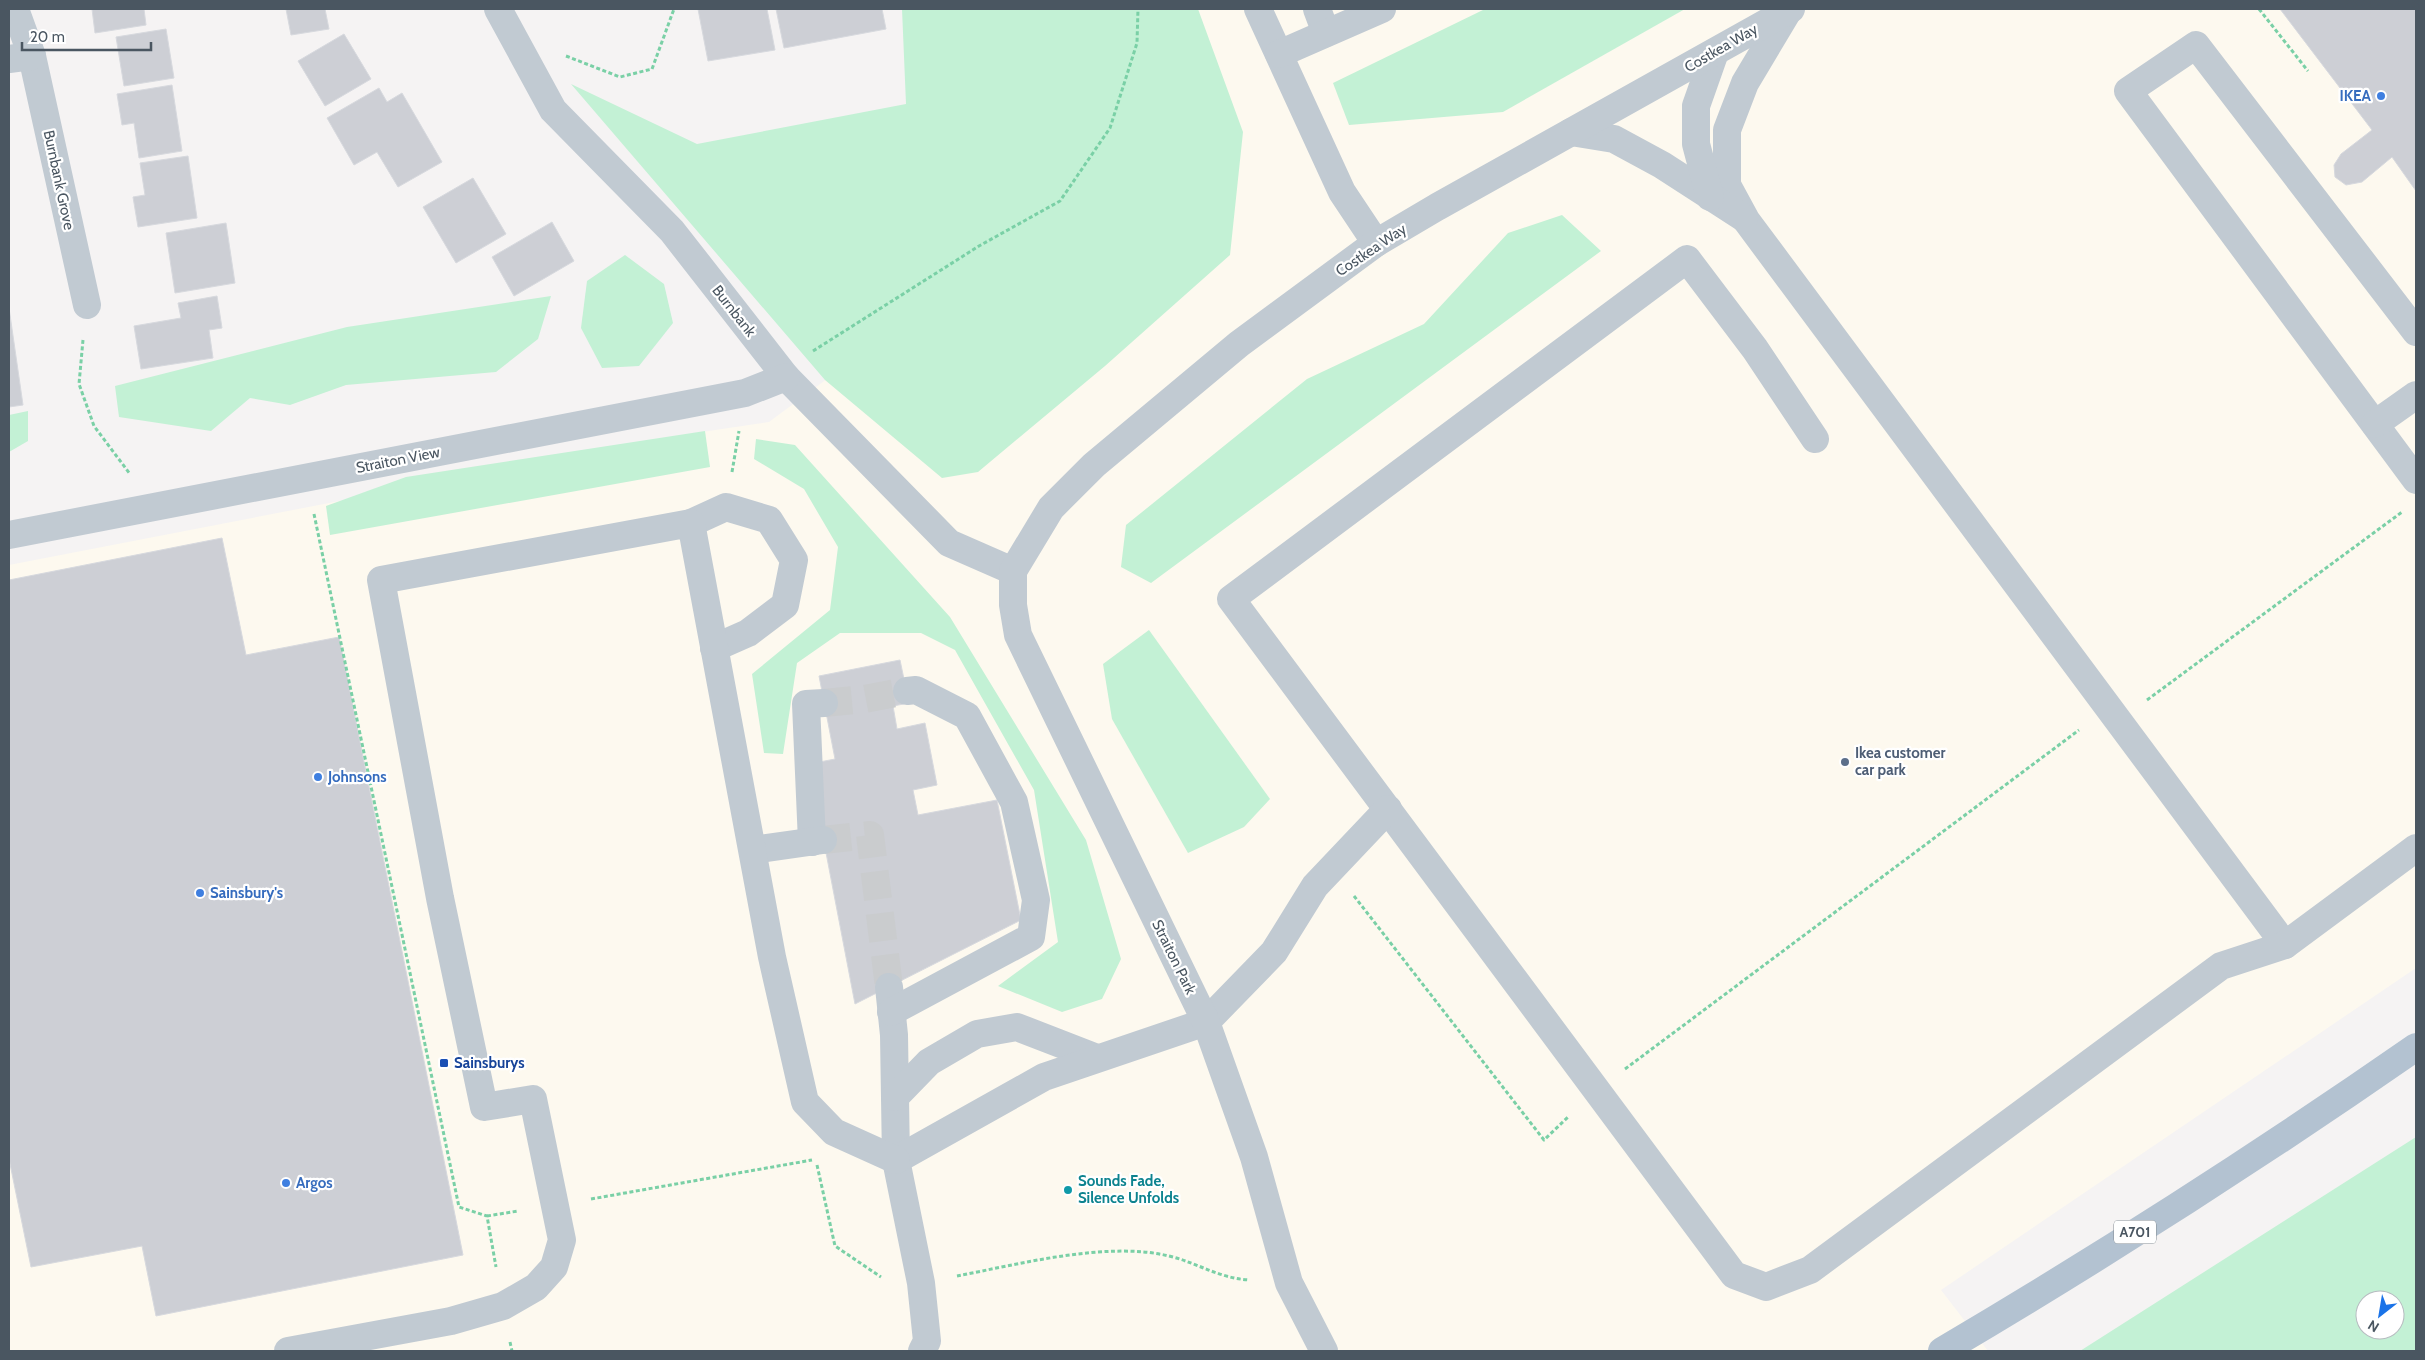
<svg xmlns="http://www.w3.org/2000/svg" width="2425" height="1360" viewBox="0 0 2425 1360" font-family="Cabin,sans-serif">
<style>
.commercial{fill:#fdf9ef}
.green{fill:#c3f1d5;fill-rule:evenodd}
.building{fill:#cdcfd5;stroke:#d7d9de}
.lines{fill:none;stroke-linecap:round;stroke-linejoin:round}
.minor-tunnel{stroke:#caccce;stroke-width:28;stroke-dasharray:28 14;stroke-linecap:butt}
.path{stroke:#7ad0a6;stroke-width:3;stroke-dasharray:4 2.5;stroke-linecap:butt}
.minor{stroke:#c1cad2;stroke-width:28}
.major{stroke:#b3c2d1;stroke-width:28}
.shop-dot{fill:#3f7fe0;stroke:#fff;stroke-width:2}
.service-dot{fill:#5c6f8a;stroke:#fff;stroke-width:2}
.transit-dot{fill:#1a4fb4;stroke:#fff;stroke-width:2}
.culture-dot{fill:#0f9aa8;stroke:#fff;stroke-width:2}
.labels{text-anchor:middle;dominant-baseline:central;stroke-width:4.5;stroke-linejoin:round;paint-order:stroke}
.shield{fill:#fff;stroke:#808990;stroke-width:1}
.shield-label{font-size:14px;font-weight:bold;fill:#4a5661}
.street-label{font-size:15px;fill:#4a5661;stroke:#fff}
.shop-label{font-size:15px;font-weight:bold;fill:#366cbe;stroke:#fff;text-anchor:start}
.service-label{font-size:15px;font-weight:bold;fill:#4e5e75;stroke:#fff;text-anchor:start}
.transit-label{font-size:15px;font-weight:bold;fill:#164399;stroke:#fff;text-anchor:start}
.culture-label{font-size:15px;font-weight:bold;fill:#0d838f;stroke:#fff;text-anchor:start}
</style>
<rect width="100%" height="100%" fill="#f5f3f3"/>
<polygon class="commercial" points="1190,9 2416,9 2416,968 1941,1290 1988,1351 9,1351 9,565 675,436 769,422 1010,243"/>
<g class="green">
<polygon points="902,9 1198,9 1243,132 1230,255 1105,366 978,472 942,478 825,380 571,84 697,144 906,104"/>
<polygon points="1485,9 1685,9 1503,112 1349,125 1333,83"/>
<polygon points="1562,215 1601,251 1151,583 1121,567 1126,525 1307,379 1424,324 1508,233"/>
<polygon points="625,255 664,284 673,323 639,366 602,368 581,328 587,281"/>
<polygon points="551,296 538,339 496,372 346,385 290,405 250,398 211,431 119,417 115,386 347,327"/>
<polygon points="28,411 28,441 9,452 9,415"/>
<polygon points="705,431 710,467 330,535 326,506 406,477"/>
<polygon points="756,439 795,445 950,617 1086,840 1121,959 1102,999 1062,1012 998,986 1058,942 1034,790 955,650 921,633 840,633 797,663 783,754 764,753 752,674 830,610 838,547 804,489 754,459"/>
<polygon points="1149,630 1270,799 1244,827 1188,853 1112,719 1103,664"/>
<path d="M2416,1137v214h-336zM2365,1300h30v30h-30z"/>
</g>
<g class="building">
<polygon points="92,9 144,9 146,25 95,33"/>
<polygon points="286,9 325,9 329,29 291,35"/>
<polygon points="698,9 767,9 775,50 708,61"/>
<polygon points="776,9 882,9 886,29 784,48"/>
<polygon points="2280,9 2416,9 2416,191 2392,157 2362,182 2346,185 2335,177 2334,165 2341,154 2372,130"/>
<polygon points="166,29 174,78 124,86 116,37"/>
<polygon points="344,34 371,79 325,106 298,61"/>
<polygon points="172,85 182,151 139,158 134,123 122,125 117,94"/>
<polygon points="379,88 387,102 402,93 442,162 398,187 377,152 354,165 327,118"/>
<polygon points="188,156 197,218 138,227 133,197 145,195 140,163"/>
<polygon points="473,178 506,234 456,263 423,207"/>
<polygon points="552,222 574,261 514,296 492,257"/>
<polygon points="226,223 235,283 175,293 166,233"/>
<polygon points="217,296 222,328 209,330 213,358 141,369 134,326 181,318 178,303"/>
<polygon points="9,308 23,405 9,407"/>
<polygon points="222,538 246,655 339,637 463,1255 156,1316 142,1246 31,1267 9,1159 9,580"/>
<polygon points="900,660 909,703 893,706 897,729 925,723 937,785 913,790 918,815 997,800 1021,920 855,1004 809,764 835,759 819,676"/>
</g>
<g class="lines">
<g class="minor-tunnel">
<polyline points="824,703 865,699 907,691"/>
<polyline points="823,840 870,835 889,987"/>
</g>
<g class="path">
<polyline points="2259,9 2308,71"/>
<polyline points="566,56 620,77 652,69 674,9"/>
<polyline points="83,340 79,384 94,426 130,474"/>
<polyline points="813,351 979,246 1060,201 1110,128 1137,43 1138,9"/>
<polyline points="732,472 739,431"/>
<polyline points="314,514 459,1207 487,1216 496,1267"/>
<polyline points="2147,700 2402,512"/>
<polyline points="1354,896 1544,1140 1569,1116"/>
<polyline points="1625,1069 2079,730"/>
<polyline points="817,1165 835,1246 881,1277"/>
<polyline points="591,1199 812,1160"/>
<polyline points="487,1216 518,1211"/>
<path d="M957,1276c63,-12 150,-35 212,-20 29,7 49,22 80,24"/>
<polyline points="510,1342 512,1351"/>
</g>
<g class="minor">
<polyline points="15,9 32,56 87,305"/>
<polyline points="498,9 553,110 672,231 786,377 949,543 1013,571"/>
<polyline points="1258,9 1342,192 1376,243"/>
<polyline points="1317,9 1326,33"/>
<polyline points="1788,11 1745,83 1727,130 1727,185 1746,220 2285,945"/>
<polyline points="1279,54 1382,9"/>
<polyline points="9,59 32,56"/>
<polyline points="1571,132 1614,139 1662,165 1744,218"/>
<polyline points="1710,197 1696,144 1696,106 1715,52"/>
<polyline points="2416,332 2196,45 2128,91 2416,480"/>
<polyline points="2375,424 2416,395"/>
<polyline points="1815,439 1755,349 1687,259 1231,599 1734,1275 1766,1287 1810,1270 2221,966 2285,945 2416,848"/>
<polyline points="691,523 726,507 769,520 794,560 785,605 748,633 714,648"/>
<polyline points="9,535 745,393 786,377"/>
<polyline points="812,842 806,704 824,703"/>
<polyline points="753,850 823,840"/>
<polyline points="889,987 894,1035 896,1160 921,1283 927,1341 922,1351"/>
<polyline points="891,1012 1031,937 1036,900 1014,802 967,716 916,690 907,691"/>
<polyline points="895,1097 929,1062 977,1034 1017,1027 1097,1058"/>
<polyline points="896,1160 1044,1077 1206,1022 1274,952 1315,886 1388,809"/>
<polyline points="288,1351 451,1321 503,1306 536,1287 554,1267 562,1240 533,1099 484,1107 440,898 381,580 691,523 772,957 805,1102 834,1132 896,1160"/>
<polyline points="1324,1351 1289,1283 1254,1157 1206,1022 1018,635 1013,605 1013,571 1051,508 1094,465 1239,344 1376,243 1437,207 1791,9"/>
</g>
<path class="major" d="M1942,1351c161,-95 320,-197 474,-304"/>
</g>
<g class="shop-dot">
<circle cx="2381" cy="96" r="5"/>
<circle cx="318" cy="777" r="5"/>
<circle cx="200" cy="893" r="5"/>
<circle cx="286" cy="1183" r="5"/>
</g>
<circle class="service-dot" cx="1845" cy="762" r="5"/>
<rect class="transit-dot" x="439" y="1058" width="10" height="10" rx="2.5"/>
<circle class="culture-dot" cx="1068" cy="1190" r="5"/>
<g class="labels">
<rect class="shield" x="2114" y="1220.5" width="42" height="23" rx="4"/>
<g class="shield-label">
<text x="2135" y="1232">A701</text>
</g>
<g class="street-label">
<text transform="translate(1721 48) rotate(-30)">Costkea Way</text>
<text transform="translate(59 180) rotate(78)">Burnbank Grove</text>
<text transform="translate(1371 250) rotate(-34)">Costkea Way</text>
<text transform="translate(734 311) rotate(52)">Burnbank</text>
<text transform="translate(398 460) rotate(-11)">Straiton View</text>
<text transform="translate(1174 957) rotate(64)">Straiton Park</text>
</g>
<g class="shop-label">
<text x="2371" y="96" text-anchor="end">IKEA</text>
<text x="328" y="777">Johnsons</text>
<text x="210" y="893">Sainsbury's</text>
<text x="296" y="1183">Argos</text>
</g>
<g class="service-label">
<text x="1855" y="753">Ikea customer<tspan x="1855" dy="17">car park</tspan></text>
</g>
<g class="transit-label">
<text x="454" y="1063">Sainsburys</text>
</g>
<g class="culture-label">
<text x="1078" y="1181">Sounds Fade,<tspan x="1078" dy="17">Silence Unfolds</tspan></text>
</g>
</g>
<rect width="2425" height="1360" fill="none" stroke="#4a5661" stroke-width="20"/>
<g transform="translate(2380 1315) rotate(211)"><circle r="24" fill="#ffffff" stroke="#b7bbc0"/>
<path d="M0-4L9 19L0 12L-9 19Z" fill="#1a73e8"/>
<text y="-8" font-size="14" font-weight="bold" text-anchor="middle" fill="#4a5661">N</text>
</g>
<path d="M22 42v8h129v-8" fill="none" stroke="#4a5661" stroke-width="2.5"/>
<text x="30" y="42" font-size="15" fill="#4a5661" stroke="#ffffff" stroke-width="4" paint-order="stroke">20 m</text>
</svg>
